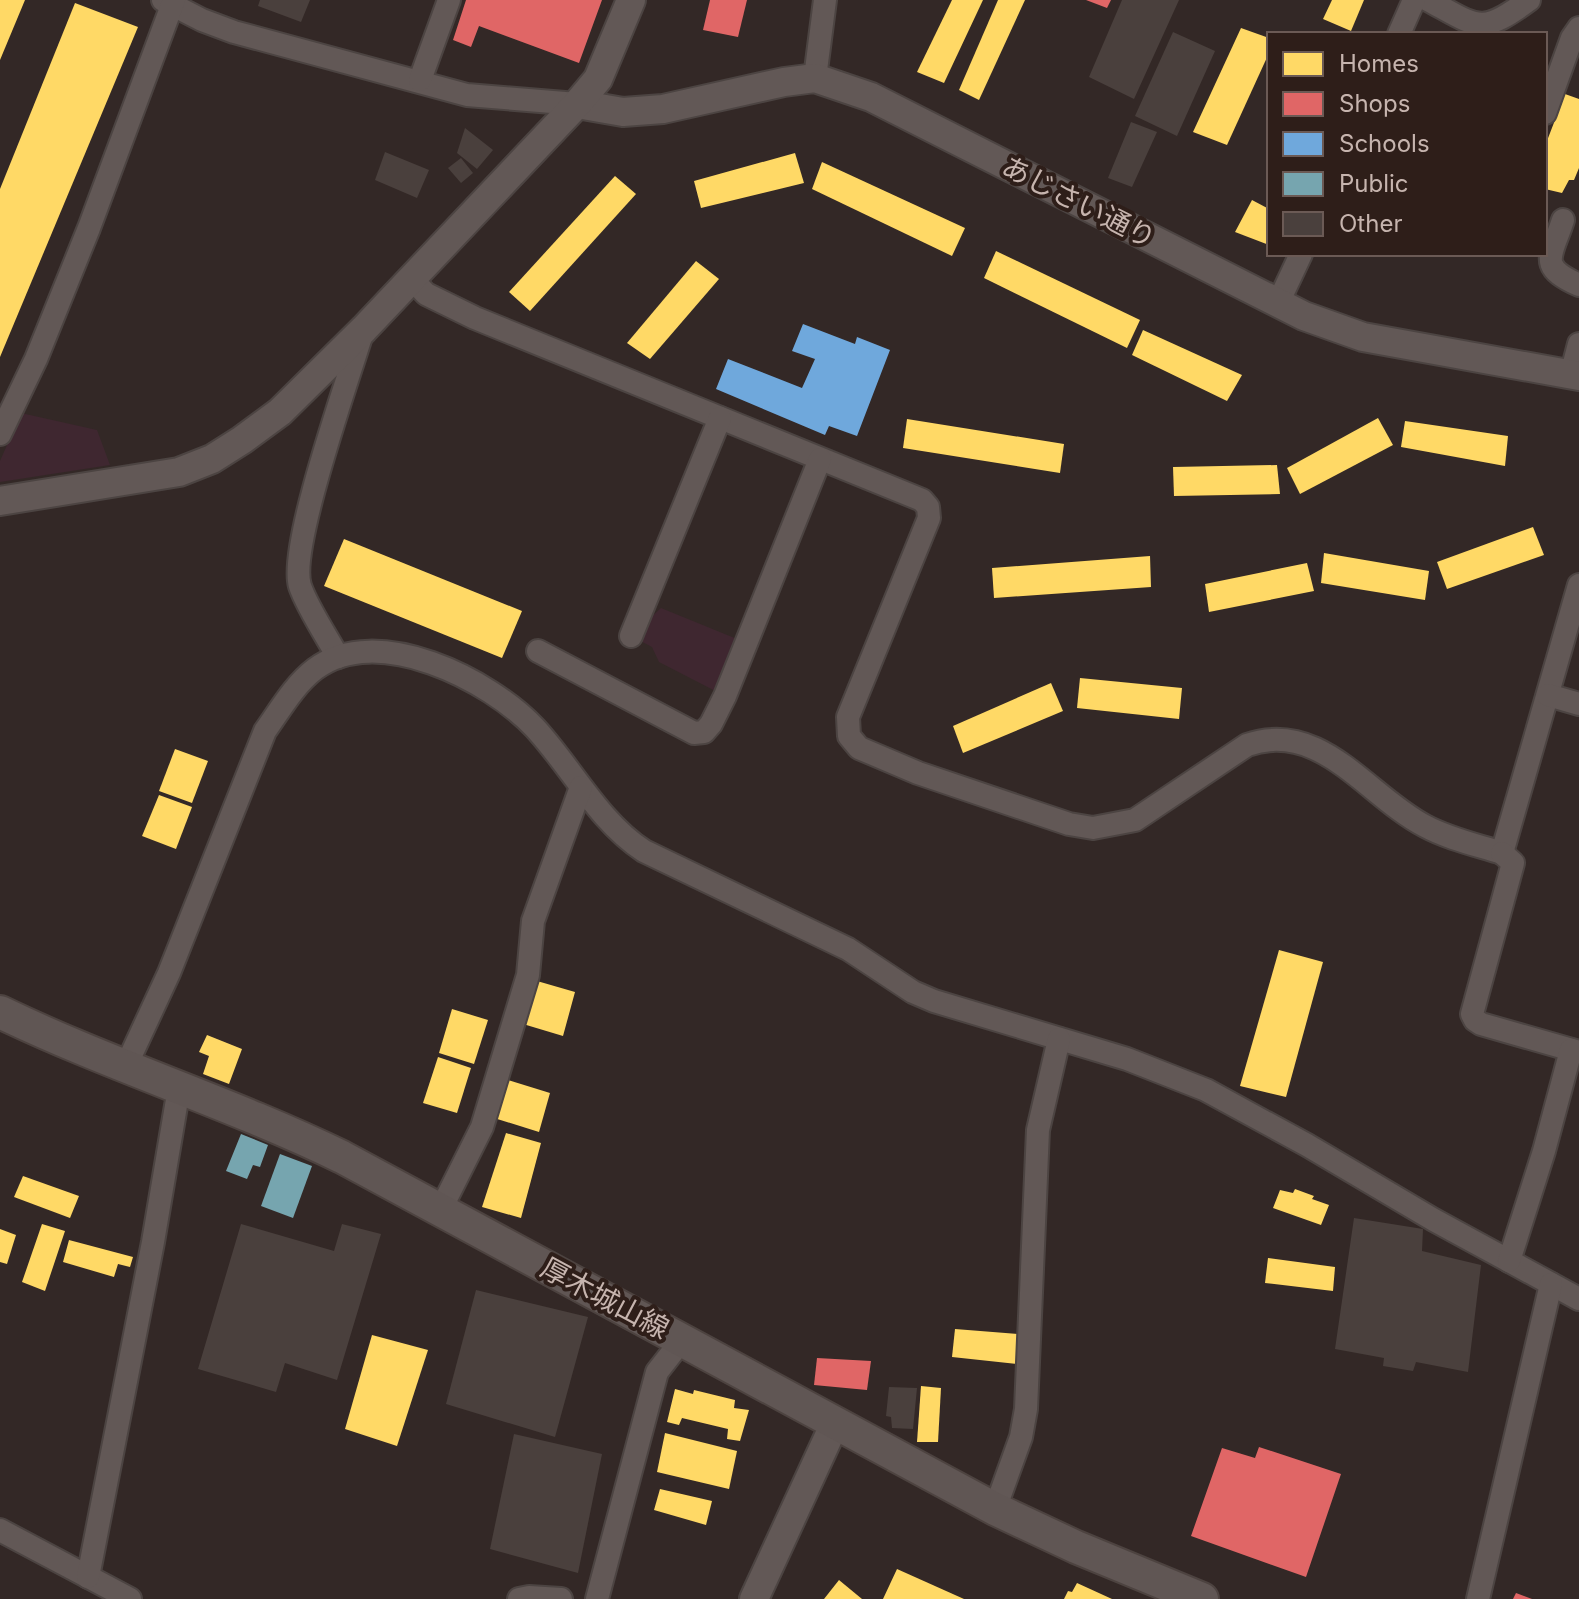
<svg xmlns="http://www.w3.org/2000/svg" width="1579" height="1599" viewBox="0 0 1579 1599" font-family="Inter,'Noto Sans JP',sans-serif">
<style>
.green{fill:#3f2730}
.homes{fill:#ffd966}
.shops{fill:#e06666}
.schools{fill:#6fa8dc}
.public{fill:#76a5af}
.building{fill:#4a403d}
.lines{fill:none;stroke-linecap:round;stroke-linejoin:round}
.minor-casing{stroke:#4c4442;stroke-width:26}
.tertiary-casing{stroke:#4c4442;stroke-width:32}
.secondary-casing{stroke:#4d4340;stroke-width:36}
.minor{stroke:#625856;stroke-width:22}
.tertiary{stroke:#625856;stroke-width:28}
.secondary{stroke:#605654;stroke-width:32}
.labels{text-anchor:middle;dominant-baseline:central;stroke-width:8;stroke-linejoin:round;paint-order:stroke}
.street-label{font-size:28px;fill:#c6b4ae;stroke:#2e1e19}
</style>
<rect width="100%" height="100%" fill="#332826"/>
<g class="green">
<polygon points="21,413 97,430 110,465 0,482 0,461"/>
<polygon points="661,608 737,639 725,696 659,662 652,647 631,636"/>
</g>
<g class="homes">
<polygon points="0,0 25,0 0,60"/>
<polygon points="952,0 983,0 944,83 917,72"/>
<polygon points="998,0 1025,0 979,100 959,90"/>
<polygon points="1332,0 1364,0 1351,31 1323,19"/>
<polygon points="75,3 138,27 0,357 0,189"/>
<polygon points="1241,28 1269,38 1269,53 1227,145 1193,132"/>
<polygon points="1565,94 1579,99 1579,168 1574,180 1569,180 1562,193 1545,189 1545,146"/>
<polygon points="795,153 804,183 701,208 694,181"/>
<polygon points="822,162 965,228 952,256 812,189"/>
<polygon points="615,176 636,194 530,311 509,292"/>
<polygon points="1252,200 1269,209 1269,245 1235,232"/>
<polygon points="996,251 1140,320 1127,348 984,278"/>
<polygon points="696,261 719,279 650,359 627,343"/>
<polygon points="1143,330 1242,375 1227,401 1132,355"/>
<polygon points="1378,418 1393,445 1300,494 1287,468"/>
<polygon points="907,419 1064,444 1060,473 903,448"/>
<polygon points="1405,421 1508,436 1505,466 1401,447"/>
<polygon points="1277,465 1280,494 1174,496 1173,467"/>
<polygon points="1533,527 1544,555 1447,589 1437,562"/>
<polygon points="344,539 522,611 502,658 324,586"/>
<polygon points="1324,553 1429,571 1425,600 1321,583"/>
<polygon points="1150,556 1151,587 994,598 992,568"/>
<polygon points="1307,563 1314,591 1209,612 1205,584"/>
<polygon points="1080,678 1182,688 1179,719 1077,708"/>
<polygon points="1051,683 1063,711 963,753 953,726"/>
<polygon points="175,749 208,761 192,803 159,791"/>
<polygon points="159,795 192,807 176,849 142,836"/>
<polygon points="1279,950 1323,962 1286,1097 1240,1086"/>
<polygon points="537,981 575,992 563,1036 523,1024"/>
<polygon points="452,1009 488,1020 474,1064 439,1053"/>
<polygon points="207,1035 242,1049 229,1084 203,1074 209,1056 199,1052"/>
<polygon points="438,1057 471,1068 457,1113 423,1103"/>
<polygon points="505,1079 550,1093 539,1132 494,1118"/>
<polygon points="506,1133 541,1143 521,1218 482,1207"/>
<polygon points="23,1176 79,1196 70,1218 14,1197"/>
<polygon points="1295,1189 1314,1196 1312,1199 1329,1205 1321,1225 1273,1208 1280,1190 1293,1193"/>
<polygon points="42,1224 65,1231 45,1291 22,1282"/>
<polygon points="0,1229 16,1235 7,1264 0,1262"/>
<polygon points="69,1240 133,1257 130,1267 118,1264 114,1277 63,1262"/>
<polygon points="1268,1258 1335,1267 1333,1291 1265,1283"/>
<polygon points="955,1329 1019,1334 1017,1364 952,1357"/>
<polygon points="372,1335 428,1350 397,1446 345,1429"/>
<polygon points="921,1386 941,1388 938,1442 917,1442"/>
<polygon points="675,1389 693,1394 694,1390 735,1400 734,1408 749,1410 740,1441 727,1439 728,1429 682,1418 679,1425 667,1422"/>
<polygon points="665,1433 737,1451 729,1489 657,1472"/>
<polygon points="660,1489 712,1501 706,1525 654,1510"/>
<polygon points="897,1569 964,1599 883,1599"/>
<polygon points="839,1580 862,1599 824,1599"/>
<polygon points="1077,1583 1112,1599 1064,1599 1068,1591 1072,1592"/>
</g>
<g class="shops">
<polygon points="466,0 602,0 579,63 479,26 471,47 453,40"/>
<polygon points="710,0 747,0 738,37 703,30"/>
<polygon points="1086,0 1111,0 1107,8"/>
<polygon points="817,1358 871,1361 867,1390 814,1385"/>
<polygon points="1259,1447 1341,1474 1306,1577 1191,1536 1222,1448 1255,1458"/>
<polygon points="1516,1593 1532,1599 1513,1599"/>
</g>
<polygon class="schools" points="803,324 855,344 857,337 890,350 857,436 829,426 825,435 716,389 728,359 802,388 815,359 792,351"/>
<g class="public">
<polygon points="241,1134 268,1145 260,1167 253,1165 247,1179 226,1171"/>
<polygon points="280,1154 312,1166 293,1218 261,1206"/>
</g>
<g class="building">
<polygon points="260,0 310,0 301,22 258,6"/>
<polygon points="1122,0 1179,0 1134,99 1089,77"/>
<polygon points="1173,32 1215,51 1177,136 1135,116"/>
<polygon points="1131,122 1157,132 1132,187 1108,178"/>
<polygon points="465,128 493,150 477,169 457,153"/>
<polygon points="385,152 429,170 417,198 375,180"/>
<polygon points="461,158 473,173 461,183 448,168"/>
<polygon points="1354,1218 1423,1229 1422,1251 1481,1265 1468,1372 1416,1362 1413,1371 1383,1366 1384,1358 1335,1349"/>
<polygon points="241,1224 334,1251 342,1224 381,1234 337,1380 285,1363 276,1392 198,1369"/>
<polygon points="476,1290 588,1317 555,1437 446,1404"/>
<polygon points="889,1387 917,1388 913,1429 892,1428 891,1417 886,1416"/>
<polygon points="514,1434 602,1454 578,1573 490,1549"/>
</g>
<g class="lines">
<defs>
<g id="minor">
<polyline points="163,0 202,20 234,32 467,95 577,104"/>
<path d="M1428,0c50,27 52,36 101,0"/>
<polyline points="1399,34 1414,0"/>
<polyline points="815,78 825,0"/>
<polyline points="420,80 449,0"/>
<polyline points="1545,113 1572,38 1579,28"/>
<path d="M1563,220c-12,37 -26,46 16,65"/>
<path d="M412,279l14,15 49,24 447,182 6,7 1,11 -81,199 1,19 10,12 59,25 151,51 24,4 42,-8 112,-75c74,-26 120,51 178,81 24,13 52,19 77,27l77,-268"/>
<polyline points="1278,303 1301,254"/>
<polyline points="1571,375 1579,344"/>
<polyline points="0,434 36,359 89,228 174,0"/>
<polyline points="631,636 720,418"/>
<polyline points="538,651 694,733 704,732 711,724 725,696 820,459"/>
<path d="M338,657c-11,-20 -31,-50 -38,-71 -12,-39 49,-209 63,-256"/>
<polyline points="1548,695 1579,704"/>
<polyline points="1502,853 1513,863 1472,1014 1475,1020 1481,1024 1579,1052"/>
<path d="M125,1068l44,-95 96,-242c15,-21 29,-46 50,-62 62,-47 175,11 220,59 37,40 63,93 109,123l204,98 65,43 21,9 193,58 79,31 101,55 127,75 145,79"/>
<polyline points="441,1209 482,1127 528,975 533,921 581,787"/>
<polyline points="1509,1261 1544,1151 1571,1050"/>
<polyline points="995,1509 1021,1437 1026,1409 1038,1130 1059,1039"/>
<polyline points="0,1530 130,1599"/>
<polyline points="88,1577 153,1242 179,1088"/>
<polyline points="519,1599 529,1597 561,1599"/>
<polyline points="597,1599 657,1372 682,1340"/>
<polyline points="1478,1599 1551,1284"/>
</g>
<g id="tertiary">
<polyline points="577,104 623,112 663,109 784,82 815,78 871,97 1304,316 1363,337 1579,376"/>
<polyline points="0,501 179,472 212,459 242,440 280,412 364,329 577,104 598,79 631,0"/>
<polyline points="754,1599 835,1423"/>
</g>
<path id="secondary" d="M0,1012c112,54 231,91 342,145l653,352 81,38 126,52"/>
</defs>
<use href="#minor" class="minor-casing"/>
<use href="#tertiary" class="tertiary-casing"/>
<use href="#secondary" class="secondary-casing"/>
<use href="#minor" class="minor"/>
<use href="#tertiary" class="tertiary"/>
<use href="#secondary" class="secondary"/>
</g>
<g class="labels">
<g class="street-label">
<text transform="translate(1079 202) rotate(27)">あじさい通り</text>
<text transform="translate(605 1298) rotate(28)">厚木城山線</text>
</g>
</g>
<rect x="1267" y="32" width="280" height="224" fill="#2e1e19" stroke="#6b5a55" stroke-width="2"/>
<rect x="1283" y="52" width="40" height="24" fill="#ffd966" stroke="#6b5a55" stroke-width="2"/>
<text x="1339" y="72" font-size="24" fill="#c6b4ae">Homes</text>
<rect x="1283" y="92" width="40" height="24" fill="#e06666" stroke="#6b5a55" stroke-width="2"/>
<text x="1339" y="112" font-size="24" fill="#c6b4ae">Shops</text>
<rect x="1283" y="132" width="40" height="24" fill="#6fa8dc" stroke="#6b5a55" stroke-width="2"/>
<text x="1339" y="152" font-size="24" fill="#c6b4ae">Schools</text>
<rect x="1283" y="172" width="40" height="24" fill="#76a5af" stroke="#6b5a55" stroke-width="2"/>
<text x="1339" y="192" font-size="24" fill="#c6b4ae">Public</text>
<rect x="1283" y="212" width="40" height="24" fill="#4a403d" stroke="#6b5a55" stroke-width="2"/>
<text x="1339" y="232" font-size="24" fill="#c6b4ae">Other</text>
</svg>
